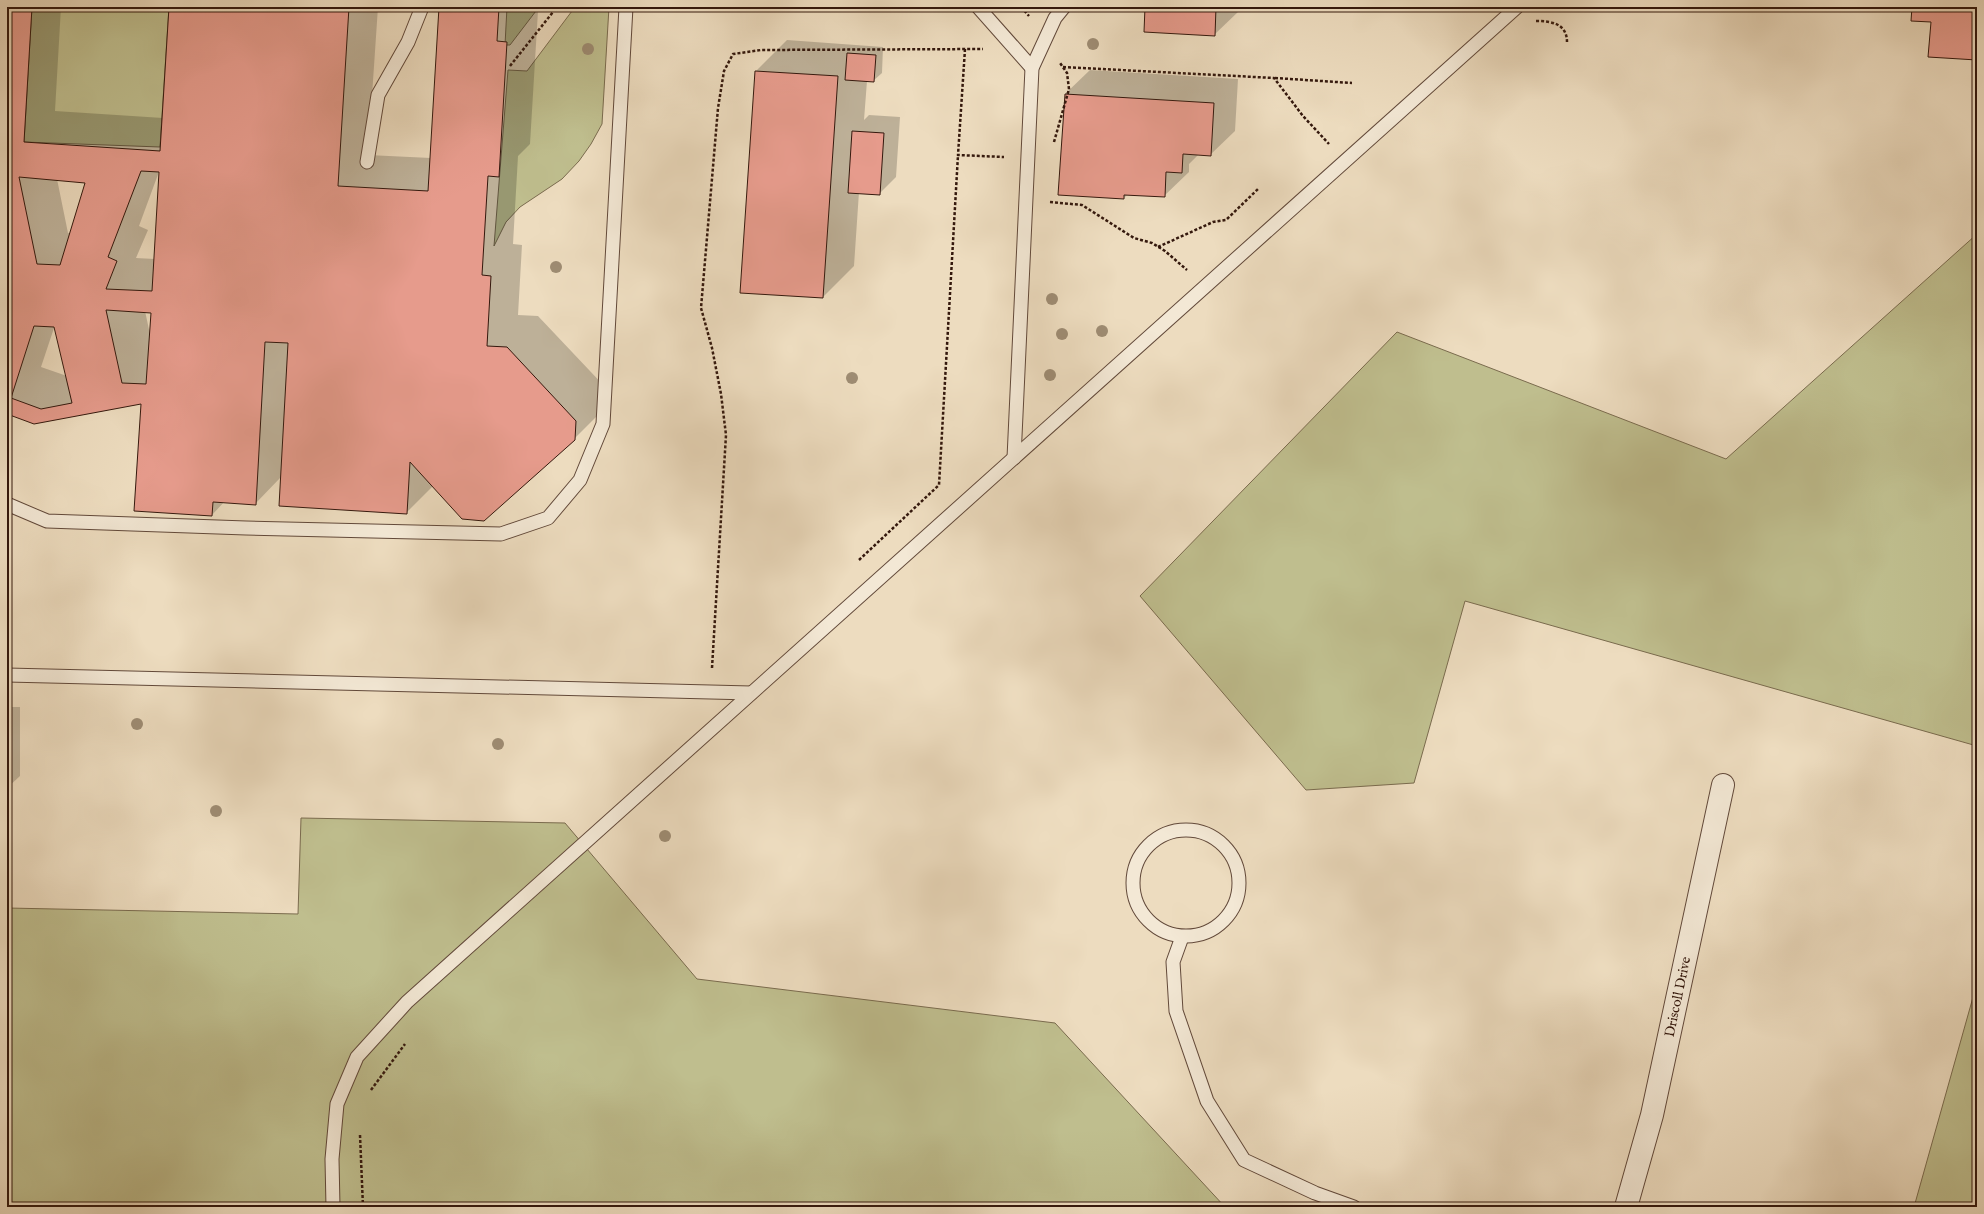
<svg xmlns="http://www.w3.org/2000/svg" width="1984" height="1214" viewBox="0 0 1984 1214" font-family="'IM FELL English',serif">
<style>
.green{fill:#bfbe8e;stroke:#7a6b4e}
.shadow{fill:#0003;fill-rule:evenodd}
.building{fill:#e69b8c;stroke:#34180d;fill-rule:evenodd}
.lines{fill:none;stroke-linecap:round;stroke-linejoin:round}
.lane-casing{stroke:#62493a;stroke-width:15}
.street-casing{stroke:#62493a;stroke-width:24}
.path{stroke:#34180d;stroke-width:2.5;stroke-dasharray:3 2;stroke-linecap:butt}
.lane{stroke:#f3e8d5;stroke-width:13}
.street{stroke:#f3e8d5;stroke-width:22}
.tree{fill:#9e8c73}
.labels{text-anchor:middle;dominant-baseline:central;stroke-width:3;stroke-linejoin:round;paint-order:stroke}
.street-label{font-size:14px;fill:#34180d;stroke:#f3e8d5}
</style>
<rect width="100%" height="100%" fill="#eddcbf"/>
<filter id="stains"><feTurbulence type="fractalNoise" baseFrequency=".005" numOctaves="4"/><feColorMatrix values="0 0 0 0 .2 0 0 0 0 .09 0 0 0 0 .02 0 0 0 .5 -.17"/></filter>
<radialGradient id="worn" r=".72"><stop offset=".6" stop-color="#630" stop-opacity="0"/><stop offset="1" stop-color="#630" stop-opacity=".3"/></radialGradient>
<g class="green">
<polygon points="32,7 169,7 160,147 24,142"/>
<polygon points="507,7 539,7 510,45 505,45"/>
<polygon points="575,7 609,7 602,124 591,144 579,161 562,179 520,207 506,222 494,246 508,70 527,71"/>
<polygon points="1977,234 1977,746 1465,601 1414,783 1306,790 1140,596 1397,332 1726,459"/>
<polygon points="301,818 565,823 697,979 1055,1023 1225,1207 7,1207 7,908 298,914"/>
<polygon points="1977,983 1977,1207 1914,1207"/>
</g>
<g class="shadow">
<path d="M7,7h54l-6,104 108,7 7,-111h208l-10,148 63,3 9,-151h88l-1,3 11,1 -8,133 -12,12 -5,88 9,1 -4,70 20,1 69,73 -1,18 -32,32 -141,47 -27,27 -125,-36 -26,27 -30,-3 -13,14 -70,-112 -135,10zM160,169l-5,90 -19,-1 12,-28 -9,-4zM57,179l29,3 -15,51h-3zM145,311l7,1 -2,22zM55,325l12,51 -26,-9z"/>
<polygon points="1146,7 1239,7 1239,11 1214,35"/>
<polygon points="787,40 883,47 882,73 873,81 867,81 864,120 869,115 900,117 896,177 879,194 859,192 854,266 823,297 756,71"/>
<polygon points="1090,70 1238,79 1235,131 1210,155 1199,154 1189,164 1189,172 1164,196 1128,194 1124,198 1065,94"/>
<polygon points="7,707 20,707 20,776 7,788"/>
</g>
<g class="building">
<path d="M7,7h25l-8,135 136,9 9,-144h180l-11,179 90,5 11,-184h60l-2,34 10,1 -8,135 -11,-1 -6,99 9,1 -4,70 20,1 69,74 -1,19 -91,81 -22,-2 -52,-57 -3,52 -128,-8 9,-163 -23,-1 -9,163 -43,-3 -1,14 -78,-5 7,-107 -107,20 -27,-10zM141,171l18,1 -7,119 -46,-2 11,-28 -9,-4zM19,177l66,6 -25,82 -23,-1zM106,310l45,3 -5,71 -24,-1zM34,326l20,1 18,76 -31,6 -30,-11z"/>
<polygon points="1145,7 1216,7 1215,36 1144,32"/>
<polygon points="1912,7 1977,7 1977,60 1928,57 1931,22 1911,21"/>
<polygon points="847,53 876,55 874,82 845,80"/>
<polygon points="755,71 838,76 823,298 740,293"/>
<polygon points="1065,94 1214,103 1211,156 1183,154 1182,173 1166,172 1165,197 1124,195 1124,199 1058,195"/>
<polygon points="852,131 884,133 880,195 848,193"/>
</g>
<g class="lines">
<defs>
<g id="lane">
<polyline points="978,7 1032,68"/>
<polyline points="367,162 378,95 408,42 422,7"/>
<polyline points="1014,458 1032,68 1055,18 1064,7"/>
<polyline points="7,504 47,521 246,528 501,534 548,518 580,480 603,424 626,7"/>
<polyline points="7,675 751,693"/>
<circle cx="1186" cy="883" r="53"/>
<polyline points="1182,937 1173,962 1176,1011 1207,1101 1244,1160 1315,1193 1354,1207"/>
<polyline points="333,1207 332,1159 337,1104 357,1057 407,1002 1517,7"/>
</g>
<polyline id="street" points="1626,1207 1652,1115 1723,785"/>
</defs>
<use href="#lane" class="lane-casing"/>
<use href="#street" class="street-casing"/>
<g class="path">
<polyline points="1021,7 1029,16"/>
<path d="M1536,21c16,0 31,3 31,21"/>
<polyline points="965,49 958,155 1004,157"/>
<polyline points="510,66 557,7"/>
<polyline points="1063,67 1274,78 1303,116 1329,144"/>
<polyline points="1275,78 1352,83"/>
<polyline points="1054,142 1069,89 1067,73 1060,63"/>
<polyline points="1050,202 1082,205 1134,238 1152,243 1165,251 1187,270"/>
<polyline points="1158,247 1213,222 1226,220 1259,188"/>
<polyline points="859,560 939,485 958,155"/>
<polyline points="712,668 726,435 721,394 712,348 701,308 718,108 724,71 733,54 761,50 983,49"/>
<polyline points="371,1090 405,1044"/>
<polyline points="360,1135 363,1207"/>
</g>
<use href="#lane" class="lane"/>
<use href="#street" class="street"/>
</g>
<g class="tree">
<circle cx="1093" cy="44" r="6"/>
<circle cx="588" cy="49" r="6"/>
<circle cx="556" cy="267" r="6"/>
<circle cx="1052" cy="299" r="6"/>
<circle cx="1102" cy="331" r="6"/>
<circle cx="1062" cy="334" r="6"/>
<circle cx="1050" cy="375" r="6"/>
<circle cx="852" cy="378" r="6"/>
<circle cx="137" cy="724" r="6"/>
<circle cx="498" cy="744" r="6"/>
<circle cx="216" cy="811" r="6"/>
<circle cx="665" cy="836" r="6"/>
</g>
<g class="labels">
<g class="street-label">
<text transform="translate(1678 997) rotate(-78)">Driscoll Drive</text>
</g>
</g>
<rect width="1984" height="1214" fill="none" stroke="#eddcbf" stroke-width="24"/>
<rect x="8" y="8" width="1968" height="1198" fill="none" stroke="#34180d" stroke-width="2"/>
<rect x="12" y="12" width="1960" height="1190" fill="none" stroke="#34180d"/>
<rect width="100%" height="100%" filter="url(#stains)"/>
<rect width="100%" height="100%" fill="url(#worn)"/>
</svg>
